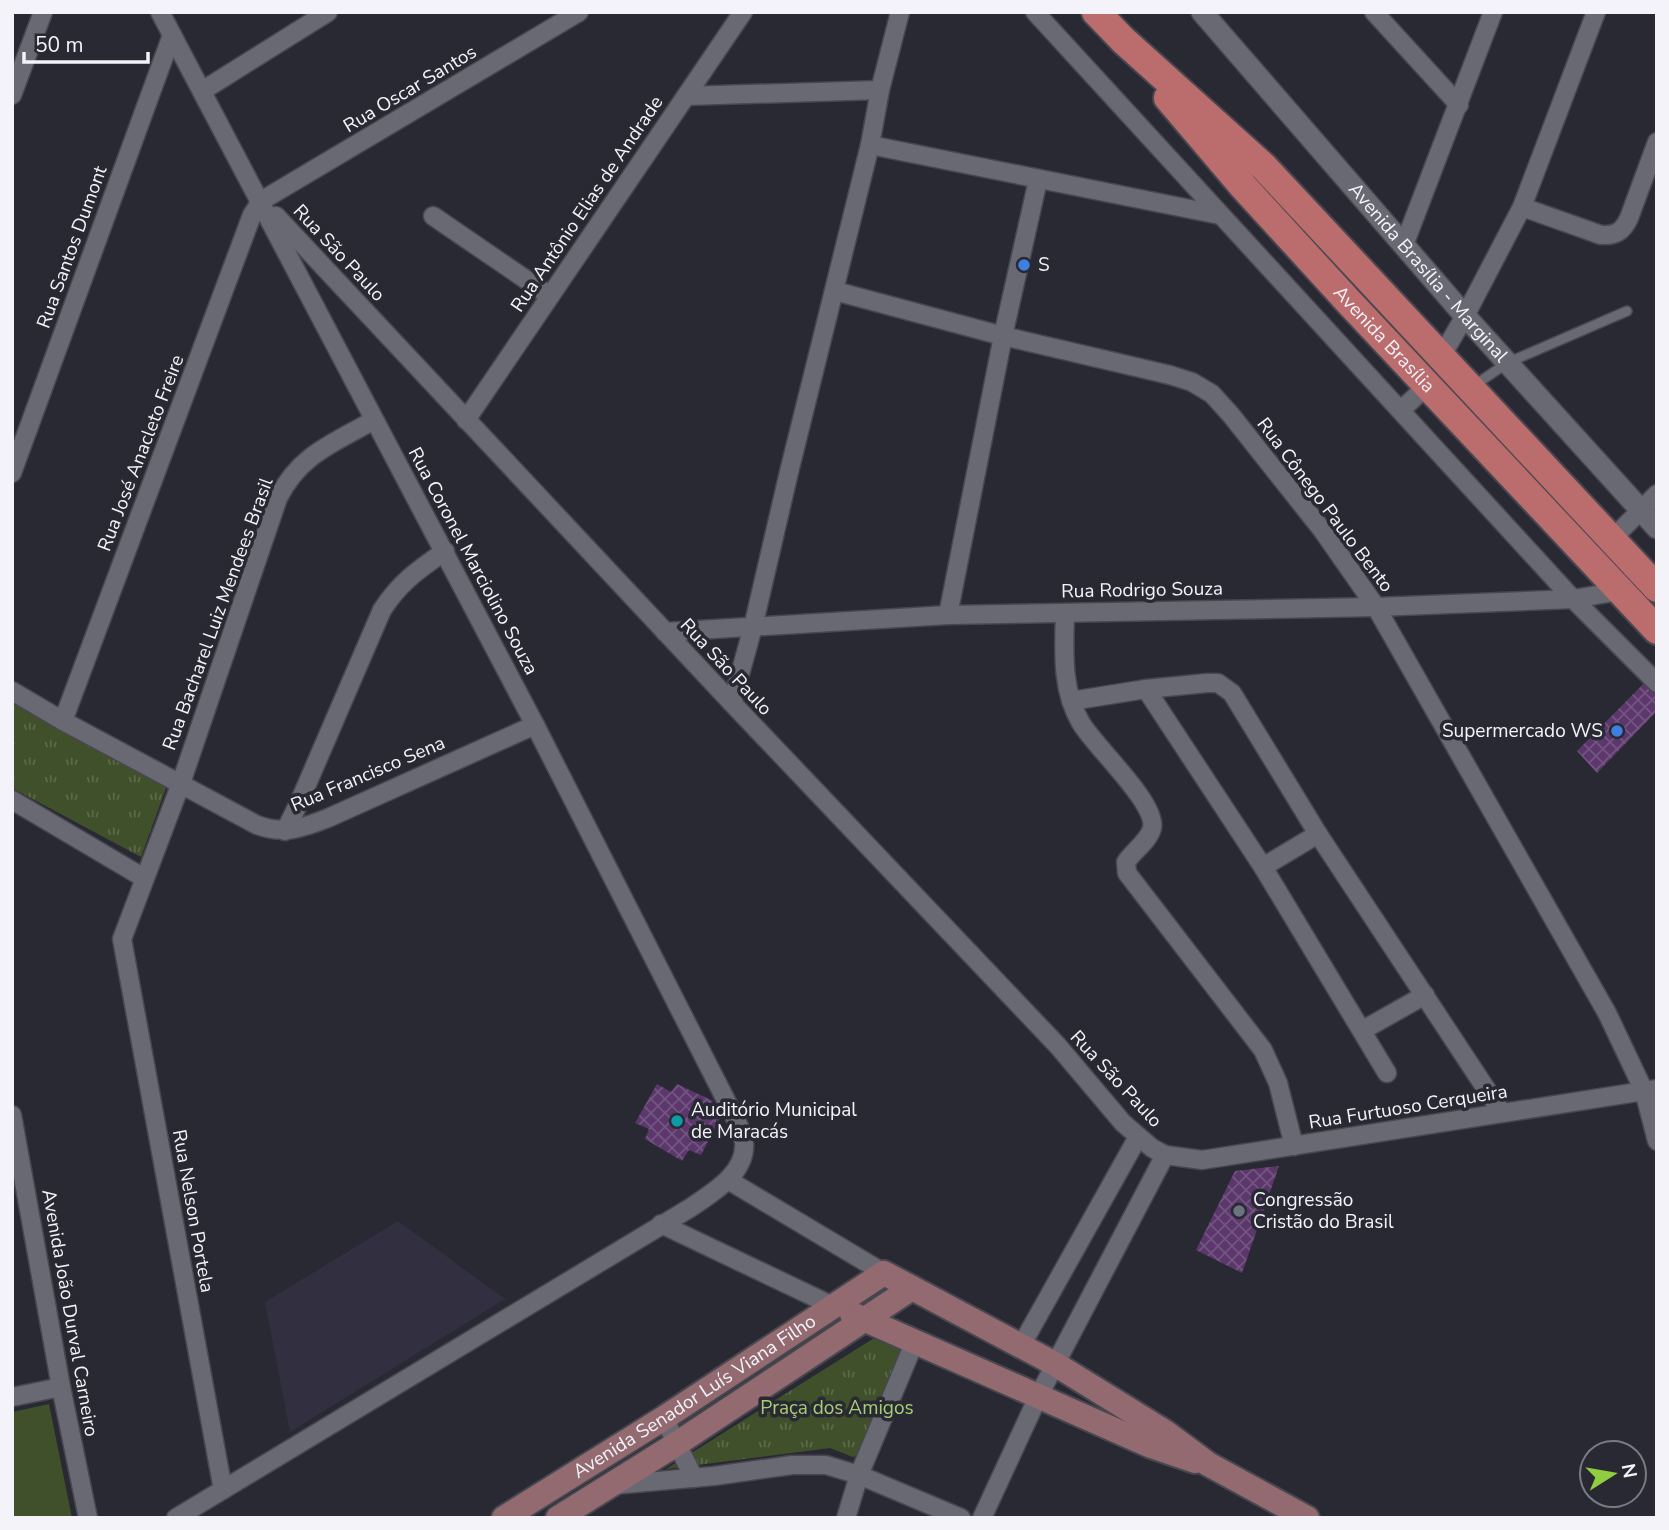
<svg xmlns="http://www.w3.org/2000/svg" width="1669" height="1530" viewBox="0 0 1669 1530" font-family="'Nunito Sans',sans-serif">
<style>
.education{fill:#322f40}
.park{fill:url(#park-tufts)}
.pitch{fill:#40502b}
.building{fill:url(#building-cross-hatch)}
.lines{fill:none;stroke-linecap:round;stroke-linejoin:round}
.service-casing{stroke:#484750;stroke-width:12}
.minor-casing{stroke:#484750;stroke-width:21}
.tertiary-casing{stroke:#484750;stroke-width:24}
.secondary-casing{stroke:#484750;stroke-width:28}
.primary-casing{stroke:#484750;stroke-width:32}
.service{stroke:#696974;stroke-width:9}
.minor{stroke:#696974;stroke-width:18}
.tertiary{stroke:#696974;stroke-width:21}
.secondary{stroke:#926a70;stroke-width:24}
.primary{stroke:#bb6c6c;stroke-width:28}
.shop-dot{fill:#3f7fe0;stroke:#292933;stroke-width:2.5}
.culture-dot{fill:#0f9aa8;stroke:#292933;stroke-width:2.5}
.worship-dot{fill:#6b7280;stroke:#292933;stroke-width:2.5}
.labels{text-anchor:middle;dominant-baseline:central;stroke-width:7;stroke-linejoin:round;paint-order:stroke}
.street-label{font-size:19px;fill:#f4f3fa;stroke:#292933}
.poi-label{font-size:19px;fill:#f4f3fa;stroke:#292933;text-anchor:start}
.park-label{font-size:19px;fill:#a8ce74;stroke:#292933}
</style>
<defs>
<pattern id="park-tufts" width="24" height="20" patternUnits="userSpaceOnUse" patternTransform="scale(1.75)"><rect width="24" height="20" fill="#40502b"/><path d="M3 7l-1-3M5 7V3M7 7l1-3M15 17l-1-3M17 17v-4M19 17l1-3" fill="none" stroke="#5c6a4b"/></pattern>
<pattern id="building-cross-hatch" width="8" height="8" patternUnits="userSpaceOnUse" patternTransform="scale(1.75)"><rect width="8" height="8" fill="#5b376c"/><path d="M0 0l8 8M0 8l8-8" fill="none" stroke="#735482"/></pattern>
</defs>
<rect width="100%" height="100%" fill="#292933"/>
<polygon class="education" points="398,1221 505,1299 290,1432 265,1302"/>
<g class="park">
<polygon points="12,700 166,788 141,857 12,788"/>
<polygon points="879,1335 910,1343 861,1453 853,1457 830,1448 666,1469"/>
</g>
<polygon class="pitch" points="49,1404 72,1518 12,1518 12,1412"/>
<g class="building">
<polygon points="1649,678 1657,686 1657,711 1597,773 1577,751"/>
<polygon points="657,1084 671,1092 677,1084 713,1101 709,1111 720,1119 701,1155 689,1150 682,1161 645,1139 649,1129 635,1123"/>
<polygon points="1279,1166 1242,1273 1196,1250 1235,1171"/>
</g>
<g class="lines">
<defs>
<polyline id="service" points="1472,387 1507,363 1627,311"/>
<g id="minor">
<path d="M160,12l375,713 199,391c4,8 9,17 10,26 3,31 -32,51 -54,66l-514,310"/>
<polyline points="1035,12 1573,599 1657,683"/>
<polyline points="1374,12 1459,105"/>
<polyline points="202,91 328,12"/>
<polyline points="12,95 43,12"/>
<polyline points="686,96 880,90"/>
<polyline points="870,145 1220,215"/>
<path d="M1522,207l79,28c15,1 22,-4 28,-17l28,-76"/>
<polyline points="276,216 732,703 1058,1046 1123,1123 1152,1148 1165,1155 1202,1160 1657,1089"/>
<polyline points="433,216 550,296"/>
<polyline points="1404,245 1493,12"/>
<polyline points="835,291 1003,336 1170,375 1192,382 1212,394 1231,415 1323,531 1376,607 1607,1013 1644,1091 1657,1141"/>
<polyline points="1441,357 1465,316 1522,207 1596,12"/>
<polyline points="1402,409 1427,386"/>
<polyline points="466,420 743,12"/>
<polyline points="12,473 172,35"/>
<polyline points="1611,540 1657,494"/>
<path d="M1065,613c-1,37 -4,77 16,110 14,24 76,80 71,105 -3,13 -19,23 -26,34l1,11 136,177 15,33 16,63"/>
<polyline points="948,615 1003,336 1038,180"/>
<polyline points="665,632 948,615 1376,607 1573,599 1620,591"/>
<polyline points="1146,689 1263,867 1387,1073"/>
<path d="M12,691l51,30 194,104c26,10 46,3 71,-7l207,-93"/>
<polyline points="1071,701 1146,689 1207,683 1218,683 1232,693 1318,834 1502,1113"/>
<polyline points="732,703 753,627 789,472 870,145 880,90 900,12"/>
<polyline points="63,721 252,215 261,201 579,12"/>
<polyline points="12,800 144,878"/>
<path d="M285,831l13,-26 84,-195c18,-28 36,-40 63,-59"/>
<polyline points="1263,867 1318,834"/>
<polyline points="1363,1030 1425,995"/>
<polyline points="12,1115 61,1387 88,1518"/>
<polyline points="728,1180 884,1273"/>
<polyline points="661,1224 835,1307"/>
<polyline points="1021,1346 1138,1137"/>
<polyline points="12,1397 61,1387"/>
<polyline points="664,1418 694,1478"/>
<polyline points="613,1485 714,1476 792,1465 826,1465 859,1475 961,1518"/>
<path d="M223,1490l-101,-551 59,-156 97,-285c22,-44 56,-55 96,-78"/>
<polyline points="846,1518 859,1475 915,1341"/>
<polyline points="982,1518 1038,1397 1165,1155"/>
</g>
<g id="tertiary">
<path id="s1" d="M1202,12l263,304 192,212"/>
</g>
<g id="secondary">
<polyline points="852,1314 1151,1446 1195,1461"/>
<path id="s2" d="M504,1518l160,-100 220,-145 171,91 110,68 43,32 99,54"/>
<polyline points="558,1518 678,1443 912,1288"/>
</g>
<g id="primary">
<polyline points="1096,12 1123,40 1264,167 1657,588"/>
<path id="s3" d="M1168,98l73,86 107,117 309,329"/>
</g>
</defs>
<use href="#service" class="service-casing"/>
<use href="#minor" class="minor-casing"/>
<use href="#tertiary" class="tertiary-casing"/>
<use href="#secondary" class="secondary-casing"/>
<use href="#primary" class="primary-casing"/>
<use href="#service" class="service"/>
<use href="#minor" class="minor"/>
<use href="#tertiary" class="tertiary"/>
<use href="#secondary" class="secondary"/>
<use href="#primary" class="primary"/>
</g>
<g class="shop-dot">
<circle cx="1024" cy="265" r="7"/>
<circle cx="1617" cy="731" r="7"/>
</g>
<circle class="culture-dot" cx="677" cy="1121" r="7"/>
<circle class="worship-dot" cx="1239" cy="1211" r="7"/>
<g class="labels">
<g class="street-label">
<text transform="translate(410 89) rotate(-31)">Rua Oscar Santos</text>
<text transform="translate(587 204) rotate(-56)">Rua Antônio Elias de Andrade</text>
<text transform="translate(72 247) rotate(-70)">Rua Santos Dumont</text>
<text transform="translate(339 253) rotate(47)">Rua São Paulo</text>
<text stroke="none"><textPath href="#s1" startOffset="345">Avenida Brasília - Marginal</textPath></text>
<text stroke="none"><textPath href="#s3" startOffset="324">Avenida Brasília</textPath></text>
<text transform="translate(141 453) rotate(-69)">Rua José Anacleto Freire</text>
<text transform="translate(1325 505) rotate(53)">Rua Cônego Paulo Bento</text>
<text transform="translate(473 561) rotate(62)">Rua Coronel Marciolino Souza</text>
<text transform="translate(1142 590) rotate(-1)">Rua Rodrigo Souza</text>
<text transform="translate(218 614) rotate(-70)">Rua Bacharel Luiz Mendees Brasil</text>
<text transform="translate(726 667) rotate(47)">Rua São Paulo</text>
<text transform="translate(368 774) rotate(-23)">Rua Francisco Sena</text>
<text transform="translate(1116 1079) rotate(47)">Rua São Paulo</text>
<text transform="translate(1408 1107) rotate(-9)">Rua Furtuoso Cerqueira</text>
<text transform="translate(193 1211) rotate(80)">Rua Nelson Portela</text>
<text transform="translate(70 1313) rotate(80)">Avenida João Durval Carneiro</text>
<text stroke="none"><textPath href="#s2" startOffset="226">Avenida Senador Luís Viana Filho</textPath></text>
</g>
<g class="poi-label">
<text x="1038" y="265">S</text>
<text x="1603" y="731" text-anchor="end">Supermercado WS</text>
<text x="691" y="1110">Auditório Municipal<tspan x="691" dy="22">de Maracás</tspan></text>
<text x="1253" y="1200">Congressão<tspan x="1253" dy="22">Cristão do Brasil</tspan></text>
</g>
<g class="park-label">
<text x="837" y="1408">Praça dos Amigos</text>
</g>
</g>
<rect width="1669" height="1530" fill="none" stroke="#f4f3fa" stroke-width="28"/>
<g transform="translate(1613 1474) rotate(79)"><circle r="33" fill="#292933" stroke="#7a7a83" stroke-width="2"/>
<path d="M0-5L12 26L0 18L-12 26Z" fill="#90cd40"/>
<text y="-10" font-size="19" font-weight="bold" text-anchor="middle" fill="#f4f3fa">N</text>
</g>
<path d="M24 52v10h124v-10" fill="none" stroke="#f4f3fa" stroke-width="3.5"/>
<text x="35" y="52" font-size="21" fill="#f4f3fa" stroke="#292933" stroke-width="5" paint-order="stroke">50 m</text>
</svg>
